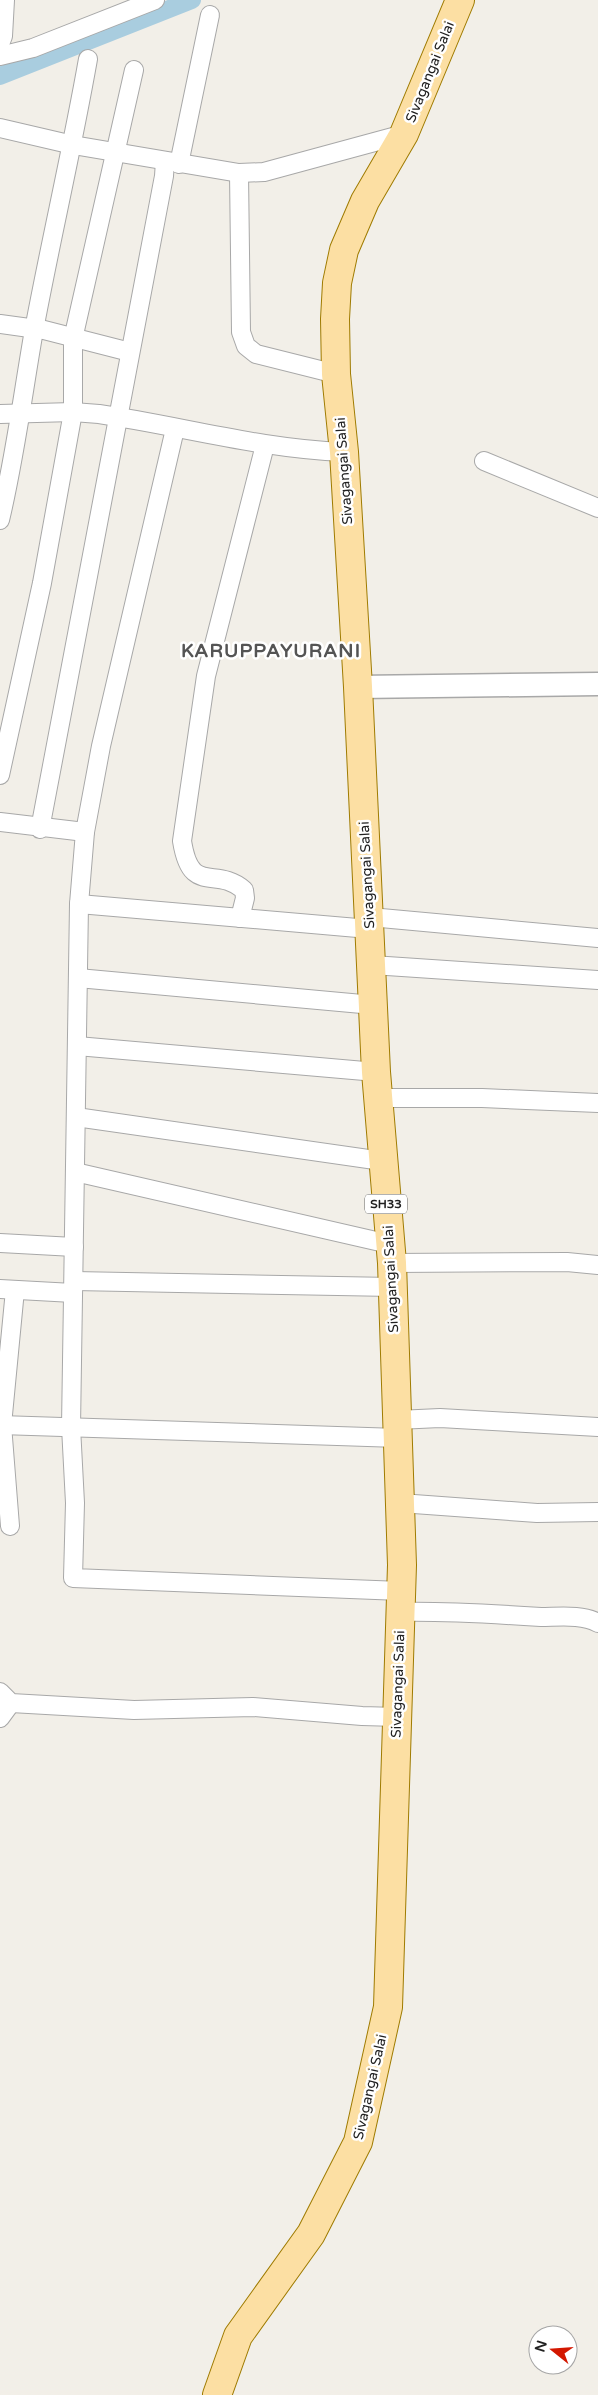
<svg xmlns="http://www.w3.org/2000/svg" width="598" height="2395" viewBox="0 0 598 2395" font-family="'Varela Round',sans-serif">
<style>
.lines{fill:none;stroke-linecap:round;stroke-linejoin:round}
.canal{stroke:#a9cddf;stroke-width:18}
.minor-casing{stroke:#a8a8a8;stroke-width:20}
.tertiary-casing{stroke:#a8a8a8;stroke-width:25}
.primary-casing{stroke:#9f7b00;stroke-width:30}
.minor{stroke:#fff;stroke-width:18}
.tertiary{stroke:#fff;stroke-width:22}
.primary{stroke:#fcdfa3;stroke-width:28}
.labels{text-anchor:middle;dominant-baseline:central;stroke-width:5;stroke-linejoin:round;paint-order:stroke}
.shield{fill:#fff;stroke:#646464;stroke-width:1}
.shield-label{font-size:12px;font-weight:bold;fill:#212121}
.street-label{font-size:14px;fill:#212121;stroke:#fff}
.district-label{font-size:19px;font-weight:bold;letter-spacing:1px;fill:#545454;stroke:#fff}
</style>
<rect width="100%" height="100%" fill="#f2efe8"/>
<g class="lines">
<polyline class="canal" points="0,76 192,0"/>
<defs>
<g id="minor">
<polyline points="0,44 3,36 5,0"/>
<polyline points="0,56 33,48 155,0"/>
<polyline points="0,128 73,145 239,173 264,172 404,134"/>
<polyline points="179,164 210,15"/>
<polyline points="239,173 241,332 246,346 256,354 336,374"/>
<polyline points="0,324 44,330 130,352"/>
<path d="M0,414l73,-2 26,2c82,12 162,35 245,38"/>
<polyline points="175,429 101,746 85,832 79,904 71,1427 75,1503 73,1578 401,1591"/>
<polyline points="484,461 598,508"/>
<path d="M0,520c15,-63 23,-127 34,-190 17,-91 38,-180 54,-271"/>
<polyline points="0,775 42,583 73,412 73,339 134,70"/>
<polyline points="0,822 85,832"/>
<polyline points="40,829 164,176 165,161"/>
<polyline points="79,904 369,929"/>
<polyline points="370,917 598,938"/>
<path d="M240,918l5,-20 -1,-8c-29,-25 -53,7 -62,-49l24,-165 59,-231"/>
<polyline points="372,965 598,980"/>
<polyline points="78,978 373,1005"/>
<polyline points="77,1046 376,1072"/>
<polyline points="379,1098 482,1098 598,1103"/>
<polyline points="76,1117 382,1161"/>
<polyline points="75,1172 389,1244"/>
<polyline points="0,1243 74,1247"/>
<polyline points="392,1263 567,1262 598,1265"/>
<polyline points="74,1281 393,1287"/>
<polyline points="0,1289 73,1293"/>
<polyline points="397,1420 440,1418 598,1427"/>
<polyline points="0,1425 398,1438"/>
<polyline points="400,1503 537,1513 598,1512"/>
<polyline points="10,1526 2,1425 15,1290"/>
<path d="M401,1612c46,-1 93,2 140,5 17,0 42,-3 57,6"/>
<polyline points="0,1692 11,1703 134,1710 253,1707 362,1716 397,1717"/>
<polyline points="0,1718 11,1703"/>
</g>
<polyline id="tertiary" points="358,687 598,684"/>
<polyline id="primary" points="217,2395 238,2336 311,2234 358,2142 388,2007 402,1565 392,1263 376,1072 358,687 344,452 336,374 335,319 337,283 344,250 365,201 404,134 460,0"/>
</defs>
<use href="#minor" class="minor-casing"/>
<use href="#tertiary" class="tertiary-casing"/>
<use href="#primary" class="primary-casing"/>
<use href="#minor" class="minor"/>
<use href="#tertiary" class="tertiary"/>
<use href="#primary" class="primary"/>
</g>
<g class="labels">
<rect class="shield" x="365" y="1194.5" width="42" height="19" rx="4"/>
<g class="shield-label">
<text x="386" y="1204">SH33</text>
</g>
<g class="street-label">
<text transform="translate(430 72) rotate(-68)">Sivagangai Salai</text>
<text transform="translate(344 471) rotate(-94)">Sivagangai Salai</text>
<text transform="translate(367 875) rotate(-93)">Sivagangai Salai</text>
<text transform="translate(391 1279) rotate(-93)">Sivagangai Salai</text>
<text transform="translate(398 1684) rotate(-88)">Sivagangai Salai</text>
<text transform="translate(370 2087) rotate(-77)">Sivagangai Salai</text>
</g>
<g class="district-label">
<text x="271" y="651">KARUPPAYURANI</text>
</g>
</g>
<g transform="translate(553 2350) rotate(287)"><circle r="24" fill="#ffffff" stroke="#a6a6a6"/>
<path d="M0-4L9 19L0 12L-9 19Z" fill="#d31700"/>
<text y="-8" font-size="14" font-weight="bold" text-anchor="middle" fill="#212121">N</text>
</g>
</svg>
